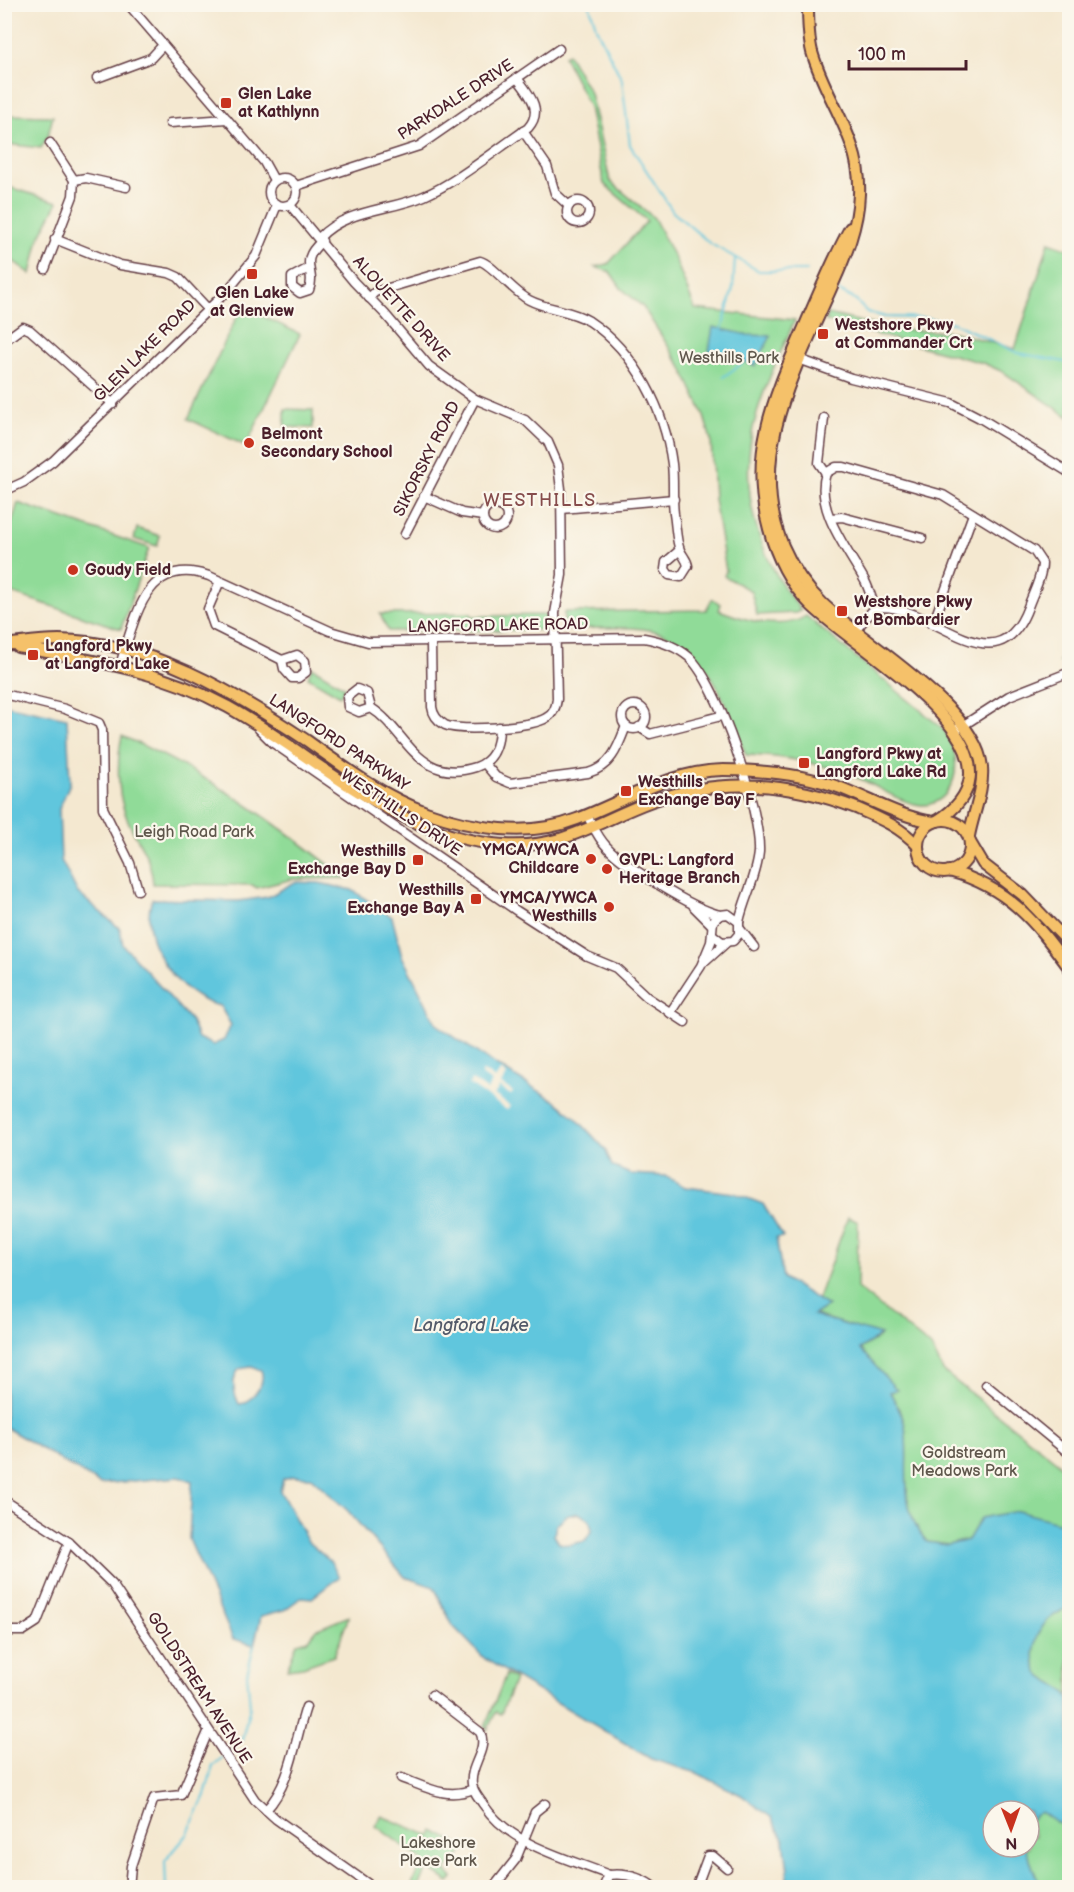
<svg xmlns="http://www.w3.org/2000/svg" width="1074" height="1892" viewBox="0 0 1074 1892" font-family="'Balsamiq Sans',sans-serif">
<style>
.green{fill:#90db98;stroke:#6d7d62;stroke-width:1.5}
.water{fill:#60c6dd;stroke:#557284;stroke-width:1.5;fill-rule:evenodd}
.pier{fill:#f4e8d0}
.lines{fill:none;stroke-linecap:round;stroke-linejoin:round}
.stream{stroke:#60c6dd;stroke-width:2}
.minor-casing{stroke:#643d44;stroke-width:11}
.major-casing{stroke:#643d44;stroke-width:14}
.minor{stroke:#fff;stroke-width:8}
.major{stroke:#f5c16b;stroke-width:10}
.poi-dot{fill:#c8321e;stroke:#fbf7ec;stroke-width:2}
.labels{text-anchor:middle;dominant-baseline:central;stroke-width:4.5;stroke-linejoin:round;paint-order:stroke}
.poi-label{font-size:16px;font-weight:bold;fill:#4a1f2b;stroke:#fbf7ec;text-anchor:start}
.street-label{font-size:16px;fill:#4a1f2b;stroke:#fbf7ec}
.park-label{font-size:16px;fill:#5f574c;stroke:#fbf7ec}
.neighbourhood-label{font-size:18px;letter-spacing:1.5px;fill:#864c4c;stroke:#fbf7ec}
.water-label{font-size:18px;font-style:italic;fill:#525969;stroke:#fbf7ec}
</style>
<rect width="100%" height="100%" fill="#fbf7ec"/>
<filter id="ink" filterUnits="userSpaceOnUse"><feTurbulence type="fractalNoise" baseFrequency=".0167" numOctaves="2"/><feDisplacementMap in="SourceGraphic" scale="12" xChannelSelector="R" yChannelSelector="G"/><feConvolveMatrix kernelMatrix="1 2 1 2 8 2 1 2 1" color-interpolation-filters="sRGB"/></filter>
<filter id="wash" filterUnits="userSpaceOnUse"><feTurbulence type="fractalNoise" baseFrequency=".008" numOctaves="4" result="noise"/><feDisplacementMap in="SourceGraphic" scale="24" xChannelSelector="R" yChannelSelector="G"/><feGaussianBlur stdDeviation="1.35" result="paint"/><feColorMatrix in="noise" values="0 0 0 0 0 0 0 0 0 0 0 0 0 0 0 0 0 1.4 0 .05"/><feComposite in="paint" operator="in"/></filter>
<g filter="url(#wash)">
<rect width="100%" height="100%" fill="#f4e8d0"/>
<g class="green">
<path d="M568,54l22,39 20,88 44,37 22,43 19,48 100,11c-13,30 -29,61 -38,93 -21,70 -2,142 44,197l-5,3 -39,2 -6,-24 -27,-15 2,-5 -12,-72 -3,-59 -8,-27 -22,-47 -38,-59 -22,-19 -11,-16 -15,-5 13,-3 39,-43 -43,-37 -15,-77 -25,-51z"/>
<polygon points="5,115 53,116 48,136 41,148 5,144"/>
<polygon points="5,186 58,202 39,238 31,274 5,255"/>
<polygon points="1049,242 1069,249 1069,417 1003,372 983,363 826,321 828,314 891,329 954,332 1015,349"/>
<polygon points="242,306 300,334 246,446 188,419"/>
<polygon points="285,409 313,410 313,428 285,427"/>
<polygon points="18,503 149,548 121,629 5,591 5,544"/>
<polygon points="137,528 160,536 157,546 134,539"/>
<path d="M712,599l9,5 -2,6c23,9 63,22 87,6l135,111c13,13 16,28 14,46 -3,17 -15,33 -34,32 -21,-2 -43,-19 -63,-27 -36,-15 -73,-22 -112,-23 -22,-51 -38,-119 -103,-126 -26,-3 -53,0 -79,0v-17l142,-2z"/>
<polygon points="471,613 472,616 547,615 548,630 388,631 380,614"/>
<polygon points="1069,631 1069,660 1059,662 1061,659"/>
<polygon points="312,667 345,687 340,696 308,677"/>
<path d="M122,736c87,38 150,84 224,142l-53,1 -36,9 -5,-3 -99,-1c-3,-35 -20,-44 -29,-74 -7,-21 -7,-53 -2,-74z"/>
<path d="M848,1217l10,5 -1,66 74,59 12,24 114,91 12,14v49l-21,-5 -100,25 -21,-3c-32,-37 -16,-73 -22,-116 -2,-12 -11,-24 -15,-35l6,-1 -36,-41 20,-13 -68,-22z"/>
<path d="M1069,1606v92c-7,-13 -19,-13 -29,-23 -11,-12 -5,-41 6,-53 5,-6 16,-11 23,-16z"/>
<polygon points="349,1616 334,1656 303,1667 287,1669 297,1643 308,1640 317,1629"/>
<polygon points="506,1674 515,1679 501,1714 496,1712 487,1730 485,1727"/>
<polygon points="1041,1812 1057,1822 1069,1826 1069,1887 1040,1887 1025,1847 1029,1847 1029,1837 1035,1837 1029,1823 1034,1815"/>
<polygon points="381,1816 431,1836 433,1831 456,1842 465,1850 446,1870 453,1878 449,1882 427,1868 419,1887 411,1887 422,1860 376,1826"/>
<polygon points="613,1878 637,1887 610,1888"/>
</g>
<g class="water">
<polygon points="713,327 748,335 771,336 755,366 735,357 709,351"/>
<path d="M5,705l62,13 3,65 -11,26 2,51 17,33 42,36 3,16 68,76 7,17 15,7 11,-5 7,-15 -11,-19c-41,-8 -83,-65 -68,-107l86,2 30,-4 27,-15 24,1 33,7 40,27 10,39 35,69 57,39 60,36 22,18 29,31 7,17 18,8 35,2 20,11 49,6 29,11 20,33 -7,1 7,40 45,28 -15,9 68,20 -21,14 37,41 -7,2c5,10 13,23 15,34 6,42 -9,80 22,116l21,3 20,-5 13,-22 37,-7 51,14v81c-7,5 -18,10 -23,16 -11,12 -17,41 -6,53 10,10 23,10 29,23v128l-12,-3 -16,-11 -7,3 -5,8v-12h-36v36h32l15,40h-254l2,-17 -4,-29 -12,-23 -31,-23 -44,-22 -46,-14 -166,-100 -32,-33 -19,-39 -29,-10 -57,-66 -37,-34 -18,-1 -10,3 -3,12 29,52 22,19 8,15 -27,21 -10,-1 -18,13 -23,6 -7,29 -21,-6 -44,-100 3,-58 -14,-4 -78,7 -95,-57zM251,1367l10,3c5,14 -5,24 -16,33l-6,1c-6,-13 -8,-23 0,-35zM578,1513l11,6 3,11 -7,11 -17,4 -9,-2 -5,-8 2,-10 10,-9z"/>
</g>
<polygon class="pier" points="501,1070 507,1075 501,1084 513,1092 511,1095 499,1087 494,1095 510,1106 507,1110 469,1084 472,1080 487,1090 492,1082 481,1075 483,1071 495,1079"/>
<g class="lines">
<g class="stream">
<polyline points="589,4 597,30 622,80 630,145 673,212 711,244 759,271 807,271"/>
<polyline points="839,291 854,299 867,312 885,317 926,318 954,323 1018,353 1070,363"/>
<polyline points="722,329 733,288 735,259"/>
<polyline points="723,377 743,363"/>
<polyline points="166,1888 165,1861 187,1835 205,1795 213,1766 242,1740 250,1706 247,1674 254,1645"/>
</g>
</g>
</g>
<g filter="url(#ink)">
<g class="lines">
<defs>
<g id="minor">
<polyline points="128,4 264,162 274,180"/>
<polyline points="97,78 151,58 163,45"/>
<polyline points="170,123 227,119"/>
<polyline points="523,131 547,166 555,193 569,206"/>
<circle cx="283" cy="192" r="14"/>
<polyline points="74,180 86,178 126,187"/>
<polyline points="296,186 419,146 559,49"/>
<circle cx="578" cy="212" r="11"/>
<path d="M290,205l64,77 31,32 44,52 46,33 50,21 23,22 10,23 3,24 1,86 -7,38 2,86c-1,8 -3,15 -11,19 -13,9 -86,14 -101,7 -7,-4 -12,-10 -13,-18l-1,-64"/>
<path d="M319,238c26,-29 71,-27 105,-42 33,-14 73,-47 104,-68 16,-18 1,-34 -11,-50"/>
<polyline points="55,239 120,265 169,273 178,277 208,309"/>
<polyline points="45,269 73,196 74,180 50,143"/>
<path d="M307,269l-15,8v10l8,6 9,-3c8,-20 -12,-27 13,-49"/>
<path d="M369,298l6,-6 105,-31c12,3 32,30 49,39 19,10 42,10 60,21 47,31 76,90 83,143 2,17 0,34 2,50 2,11 2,27 6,36 3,7 7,9 8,16l-7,11 -12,-2 -4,-6 1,-7 14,-12"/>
<polyline points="4,341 23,327 30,330 113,404"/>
<polyline points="796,358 851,378 951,403 980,418 1070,473"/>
<polyline points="824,418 819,463 826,473"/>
<polyline points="4,491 24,482 53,461 228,290 256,256 277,205"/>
<polyline points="424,496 462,513 483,516"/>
<circle cx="495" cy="517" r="12"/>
<polyline points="562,509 674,499"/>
<polyline points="831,518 842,517 922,538"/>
<polyline points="405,534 475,399"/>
<polyline points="220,581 208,609 214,626 282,660"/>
<polyline points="933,624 973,514"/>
<path d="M851,635l24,-27c52,-11 121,86 153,-1 5,-14 14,-30 14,-44l-8,-12 -91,-56 -99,-28h-8l-10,6c-12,37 23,78 39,108 4,8 7,18 10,27"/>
<polygon points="297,655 305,661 306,672 298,678 292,678 284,669 282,660"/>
<path d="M120,665c15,-45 25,-111 89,-89l121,55 38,11 276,-4c17,3 32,8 45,19 30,28 72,154 70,195 -2,25 -15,46 -20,70"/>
<polygon points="357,689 367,693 371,708 359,712 348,707 347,697"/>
<polyline points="4,694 65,709 99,723 102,730 103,808 130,863 138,890"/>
<circle cx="634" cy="717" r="12"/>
<path d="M371,708c35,21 46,78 105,59 18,-6 23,-23 23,-40"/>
<polyline points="639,727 650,734 721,716"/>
<polyline points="259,729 273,743 517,911 587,956 616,968 647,997 685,1022"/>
<polyline points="956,730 1009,696 1070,672"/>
<path d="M485,764l11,13 14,6 78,-10c24,-7 30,-26 38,-47"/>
<path d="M587,815c6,11 11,23 20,32 17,19 87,62 113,68"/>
<polyline points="694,907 712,925"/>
<polyline points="740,929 754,947"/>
<polyline points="706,961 726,943"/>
<polyline points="670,1013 701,966 711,942 713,921 720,915 728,914 739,922 739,934 733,941 722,942 712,934"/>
<polyline points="986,1385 1070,1454"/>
<polyline points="4,1500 69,1542 112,1584 255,1800 276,1819 374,1888"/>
<polyline points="4,1631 23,1631 37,1622 69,1542"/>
<path d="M432,1695l48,37c9,17 -11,34 -8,52 1,8 7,14 11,20 28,42 81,53 126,71"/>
<path d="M401,1778c25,9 46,22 72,11"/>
<path d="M266,1810c25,-26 29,-71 40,-103"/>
<path d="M609,1875c18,-2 32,2 46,13"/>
<polyline points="129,1888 131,1866 154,1798 181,1795 208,1732"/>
<polyline points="493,1888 516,1859 535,1812 545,1804"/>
<polyline points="603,1888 609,1875"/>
<polyline points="696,1888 708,1856 713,1856 727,1868"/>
</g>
<g id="major">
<path d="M808,4c0,16 0,32 4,48 14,49 50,88 47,142 -1,32 -13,61 -26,90 -36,83 -88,170 -50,262 9,21 23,42 40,58 44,42 152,102 159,163 2,23 -9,47 -13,69"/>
<path d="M850,228c-17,31 -30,63 -44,95 -30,70 -59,128 -37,206 7,27 21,55 41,75 44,46 236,148 127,217"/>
<path d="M4,645c19,-2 37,-5 55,-5 90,1 175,52 247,100 38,27 76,56 120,72 47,17 103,26 151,7 48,-18 92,-48 146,-49 39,0 80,4 118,18 31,12 59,29 93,34"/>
<path d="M18,647c74,13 142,23 210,60 93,52 164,129 276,138 61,4 95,-25 148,-44 68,-24 137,-19 204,7 23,10 45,19 62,38"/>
<circle cx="944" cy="846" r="26"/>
<polyline points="970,842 983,864 1023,895 1070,944"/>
<path d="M949,871c59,16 86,50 121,98"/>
</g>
</defs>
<use href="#minor" class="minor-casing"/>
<use href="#major" class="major-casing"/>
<use href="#minor" class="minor"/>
<use href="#major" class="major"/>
</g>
</g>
<g class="poi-dot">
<rect x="220" y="97" width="12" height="12" rx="3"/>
<rect x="246" y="268" width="12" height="12" rx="3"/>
<rect x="817" y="328" width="12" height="12" rx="3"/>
<circle cx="249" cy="443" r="6"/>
<circle cx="73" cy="570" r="6"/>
<rect x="836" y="605" width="12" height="12" rx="3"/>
<rect x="27" y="649" width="12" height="12" rx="3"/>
<rect x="798" y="757" width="12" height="12" rx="3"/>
<rect x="620" y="785" width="12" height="12" rx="3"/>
<circle cx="591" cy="859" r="6"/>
<rect x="412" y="854" width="12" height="12" rx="3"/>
<circle cx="607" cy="869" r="6"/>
<rect x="470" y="893" width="12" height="12" rx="3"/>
<circle cx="609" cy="907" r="6"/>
</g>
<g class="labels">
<g class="poi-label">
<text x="238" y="94">Glen Lake<tspan x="238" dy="18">at Kathlynn</tspan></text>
<text x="252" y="293" text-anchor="middle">Glen Lake<tspan x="252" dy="18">at Glenview</tspan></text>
<text x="835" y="325">Westshore Pkwy<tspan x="835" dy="18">at Commander Crt</tspan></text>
<text x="261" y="434">Belmont<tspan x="261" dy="18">Secondary School</tspan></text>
<text x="85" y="570">Goudy Field</text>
<text x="854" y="602">Westshore Pkwy<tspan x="854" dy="18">at Bombardier</tspan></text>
<text x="45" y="646">Langford Pkwy<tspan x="45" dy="18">at Langford Lake</tspan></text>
<text x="816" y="754">Langford Pkwy at<tspan x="816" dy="18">Langford Lake Rd</tspan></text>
<text x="638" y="782">Westhills<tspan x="638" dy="18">Exchange Bay F</tspan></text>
<text x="579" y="850" text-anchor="end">YMCA/YWCA<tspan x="579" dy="18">Childcare</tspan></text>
<text x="406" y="851" text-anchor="end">Westhills<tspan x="406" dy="18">Exchange Bay D</tspan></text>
<text x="619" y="860">GVPL: Langford<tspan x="619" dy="18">Heritage Branch</tspan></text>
<text x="464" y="890" text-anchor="end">Westhills<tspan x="464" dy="18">Exchange Bay A</tspan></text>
<text x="597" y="898" text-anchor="end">YMCA/YWCA<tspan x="597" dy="18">Westhills</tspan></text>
</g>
<g class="street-label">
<text transform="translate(456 100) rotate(-33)">PARKDALE DRIVE</text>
<text transform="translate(401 309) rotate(48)">ALOUETTE DRIVE</text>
<text transform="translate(145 351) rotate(-45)">GLEN LAKE ROAD</text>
<text transform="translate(427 459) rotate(-63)">SIKORSKY ROAD</text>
<text transform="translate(498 626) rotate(-1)">LANGFORD LAKE ROAD</text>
<text transform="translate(339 743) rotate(33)">LANGFORD PARKWAY</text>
<text transform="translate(401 813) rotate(34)">WESTHILLS DRIVE</text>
<text transform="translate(199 1688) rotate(57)">GOLDSTREAM AVENUE</text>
</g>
<g class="park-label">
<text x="729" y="358">Westhills Park</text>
<text x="194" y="832">Leigh Road Park</text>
<text x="964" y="1453">Goldstream<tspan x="964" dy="18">Meadows Park</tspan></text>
<text x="438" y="1843">Lakeshore<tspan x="438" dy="18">Place Park</tspan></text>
</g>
<g class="neighbourhood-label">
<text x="540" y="500">WESTHILLS</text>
</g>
<g class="water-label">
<text x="471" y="1325">Langford Lake</text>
</g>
</g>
<rect width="1074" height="1892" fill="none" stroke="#fbf7ec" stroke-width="24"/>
<g transform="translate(1011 1829) rotate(179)"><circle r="28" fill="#fbf7ec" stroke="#b4a19f" stroke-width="1.5"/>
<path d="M0-4.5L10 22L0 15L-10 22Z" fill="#c8321e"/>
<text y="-9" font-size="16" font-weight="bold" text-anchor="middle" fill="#4a1f2b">N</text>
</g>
<path d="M849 60v9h117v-9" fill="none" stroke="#4a1f2b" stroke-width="3"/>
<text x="858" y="60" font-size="18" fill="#4a1f2b" stroke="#fbf7ec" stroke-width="4.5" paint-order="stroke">100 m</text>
</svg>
